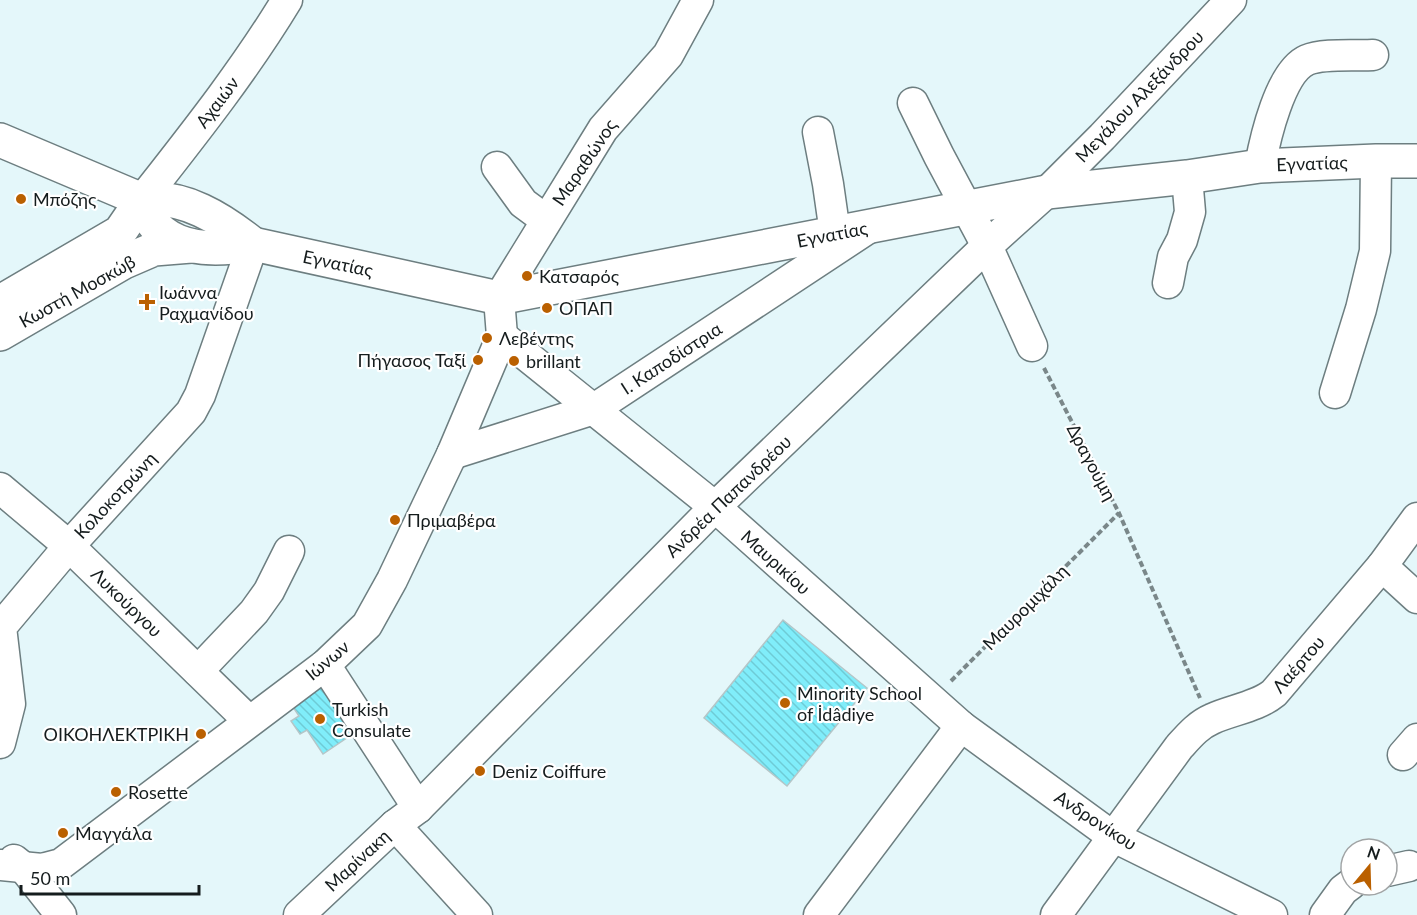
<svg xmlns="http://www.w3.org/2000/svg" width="1417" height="915" viewBox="0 0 1417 915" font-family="Lato,sans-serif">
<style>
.building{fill:url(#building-back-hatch);stroke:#b4c6c8;stroke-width:1.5}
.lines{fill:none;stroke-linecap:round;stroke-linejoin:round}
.minor-casing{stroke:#6d7e80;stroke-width:33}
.major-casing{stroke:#6d7e80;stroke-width:36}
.path{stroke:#7a8789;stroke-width:4;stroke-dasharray:6 3;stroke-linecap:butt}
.minor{stroke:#fff;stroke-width:30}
.major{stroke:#fff;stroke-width:33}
.poi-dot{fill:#ba6000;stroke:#fff;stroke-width:2}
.labels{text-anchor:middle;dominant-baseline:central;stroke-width:4.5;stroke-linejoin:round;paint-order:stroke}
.street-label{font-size:18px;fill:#151c1d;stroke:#fff}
.poi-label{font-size:18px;fill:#151c1d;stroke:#fff;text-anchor:start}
</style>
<defs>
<pattern id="building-back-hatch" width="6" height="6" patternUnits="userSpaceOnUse" patternTransform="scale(1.5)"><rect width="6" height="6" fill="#80edfa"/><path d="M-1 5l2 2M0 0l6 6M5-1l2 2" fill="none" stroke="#6ecbd6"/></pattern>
</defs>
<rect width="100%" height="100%" fill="#e4f7fa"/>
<g class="building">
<polygon points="783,620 867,688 787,786 704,718"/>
<polygon points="322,684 354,733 323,754 307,730 300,734 291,721 299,716 291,704"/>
</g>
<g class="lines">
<defs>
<g id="minor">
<polyline points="913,103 939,156 987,246 1032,346"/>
<polyline points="818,132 828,184 835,233"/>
<path d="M1260,166c5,-27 20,-94 47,-106 16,-7 48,-4 66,-5"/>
<polyline points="497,167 523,203 546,220"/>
<path d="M142,200c51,-65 102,-129 145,-200"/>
<polyline points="1168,283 1173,257 1182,240 1190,212 1187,177"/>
<polyline points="502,336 715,507 961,726 1112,836 1272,915"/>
<polyline points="1335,393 1361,309 1375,251 1376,161"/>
<polyline points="452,454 594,409 870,227"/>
<polyline points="0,488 69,546 249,721"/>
<polyline points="1382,566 1417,598"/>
<polyline points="325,665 418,808"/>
<polyline points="198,671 254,612 269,591 289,551"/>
<polyline points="0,743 10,704 1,627 69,546 191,412 200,395 253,244"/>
<polyline points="1403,755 1417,739"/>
<polyline points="395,825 477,915"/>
<polyline points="14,860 24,868 61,915"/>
<polyline points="0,865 42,869 61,864 325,665 367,625 392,580 452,454 502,336 499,298 603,129 668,55 698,0"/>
<polyline points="1387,871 1409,866"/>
<polyline points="299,915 395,825 418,808 715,507 987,246 1047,192 1102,137 1231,0"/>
<polyline points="819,915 961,726"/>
<path d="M1056,915l123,-168c10,-11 19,-22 33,-28 19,-9 45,-12 62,-26l108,-127 35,-48"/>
<polyline points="1325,915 1343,890 1351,884"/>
</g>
<g id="major">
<polyline points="0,140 142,200"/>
<path d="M142,200c2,6 4,13 7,18 23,34 68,33 104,26l246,54 548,-106 140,-15 73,-11 116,-5h41"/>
<path d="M142,200c41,-6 80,19 111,44"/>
<polyline points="0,302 120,232 142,200"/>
<polyline points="0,334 124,262 154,249 191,246"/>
</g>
</defs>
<use href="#minor" class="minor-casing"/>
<use href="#major" class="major-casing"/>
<g class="path">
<polyline points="1044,368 1119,513 1200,698"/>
<polyline points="951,681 1119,513"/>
</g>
<use href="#minor" class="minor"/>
<use href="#major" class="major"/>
</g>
<g class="poi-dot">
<circle cx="21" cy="199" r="6"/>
<circle cx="527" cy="276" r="6"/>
<path d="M144 293h6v6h6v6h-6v6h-6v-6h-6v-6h6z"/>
<circle cx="547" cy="308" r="6"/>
<circle cx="487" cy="338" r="6"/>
<circle cx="478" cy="360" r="6"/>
<circle cx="514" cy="361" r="6"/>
<circle cx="395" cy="520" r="6"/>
<circle cx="785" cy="703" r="6"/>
<circle cx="320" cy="719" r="6"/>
<circle cx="201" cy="734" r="6"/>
<circle cx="480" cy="771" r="6"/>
<circle cx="116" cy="792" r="6"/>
<circle cx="63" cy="833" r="6"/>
</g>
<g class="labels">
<g class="street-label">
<text transform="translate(1139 96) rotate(-46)">Μεγάλου Αλεξάνδρου</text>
<text transform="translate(217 102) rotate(-53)">Αχαιών</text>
<text transform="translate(584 162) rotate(-56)">Μαραθώνος</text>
<text transform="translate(1312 163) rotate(-2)">Εγνατίας</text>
<text transform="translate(832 234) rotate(-11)">Εγνατίας</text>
<text transform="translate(338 263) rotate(12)">Εγνατίας</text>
<text transform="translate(77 291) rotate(-29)">Κωστή Μοσκώβ</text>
<text transform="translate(671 358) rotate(-33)">Ι. Καποδίστρια</text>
<text transform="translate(1092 462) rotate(62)">Δραγούμη</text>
<text transform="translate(115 495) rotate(-47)">Κολοκοτρώνη</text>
<text transform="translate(728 496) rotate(-44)">Ανδρέα Παπανδρέου</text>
<text transform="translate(776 562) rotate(42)">Μαυρικίου</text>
<text transform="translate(127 602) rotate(44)">Λυκούργου</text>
<text transform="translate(1025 607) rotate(-45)">Μαυρομιχάλη</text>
<text transform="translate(327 660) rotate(-40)">Ιώνων</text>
<text transform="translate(1298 664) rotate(-49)">Λαέρτου</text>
<text transform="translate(1096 820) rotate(33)">Ανδρονίκου</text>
<text transform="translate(357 860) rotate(-43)">Μαρίνακη</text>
</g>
<g class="poi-label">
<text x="33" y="199">Μπόζης</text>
<text x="539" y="276">Κατσαρός</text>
<text x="159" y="292">Ιωάννα<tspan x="159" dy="21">Ραχμανίδου</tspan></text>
<text x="559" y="308">ΟΠΑΠ</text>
<text x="499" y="338">Λεβέντης</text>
<text x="466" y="360" text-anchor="end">Πήγασος Ταξί</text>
<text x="526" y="361">brillant</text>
<text x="407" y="520">Πριμαβέρα</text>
<text x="797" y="693">Minority School<tspan x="797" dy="21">of İdâdiye</tspan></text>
<text x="332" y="709">Turkish<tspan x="332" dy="21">Consulate</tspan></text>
<text x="189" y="734" text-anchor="end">ΟΙΚΟΗΛΕΚΤΡΙΚΗ</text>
<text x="492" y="771">Deniz Coiffure</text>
<text x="128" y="792">Rosette</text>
<text x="75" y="833">Μαγγάλα</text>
</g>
</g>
<g transform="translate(1369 867) rotate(19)"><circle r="28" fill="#ffffff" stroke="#a1a4a5" stroke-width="1.5"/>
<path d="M0-4.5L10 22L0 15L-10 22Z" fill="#ba6000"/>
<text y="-9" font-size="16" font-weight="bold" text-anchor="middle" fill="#151c1d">N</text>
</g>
<path d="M21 885v9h178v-9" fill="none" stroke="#151c1d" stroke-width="3"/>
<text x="30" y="885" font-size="18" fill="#151c1d" stroke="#ffffff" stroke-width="4.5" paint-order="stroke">50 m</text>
</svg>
